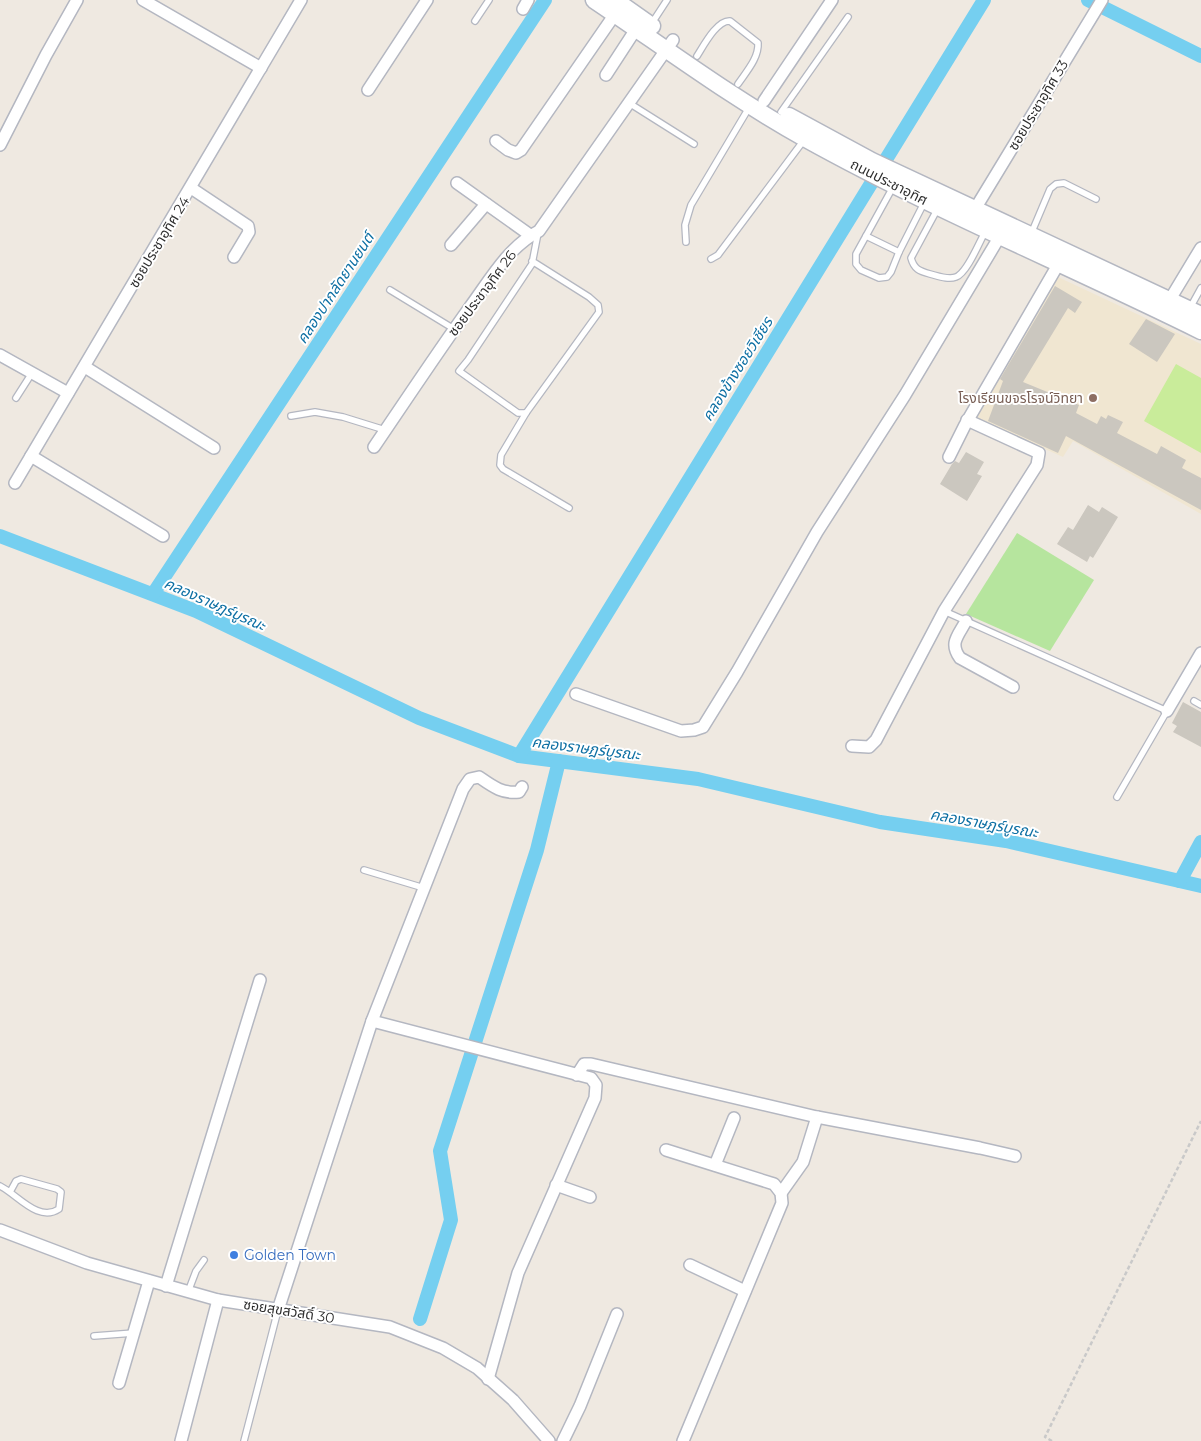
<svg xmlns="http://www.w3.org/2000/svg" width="1201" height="1441" viewBox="0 0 1201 1441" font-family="Montserrat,'Noto Sans Thai',sans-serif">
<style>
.education{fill:#f0e6d1}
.green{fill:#b6e59e}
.pitch{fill:#c9ec9a}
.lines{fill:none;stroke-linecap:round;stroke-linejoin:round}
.canal{stroke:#75cff0;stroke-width:14}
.building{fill:#cbc7bf}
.lane-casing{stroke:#b4b7c1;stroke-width:8}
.street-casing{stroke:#b4b7c1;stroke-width:14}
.secondary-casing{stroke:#b4b7c1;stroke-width:19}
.path{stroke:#c9c9c9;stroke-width:2.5;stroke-dasharray:4 2.5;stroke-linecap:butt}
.lane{stroke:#fff;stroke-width:5.5}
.street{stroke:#fff;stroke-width:11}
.secondary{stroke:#fff;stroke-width:16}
.education-dot{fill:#8d6e63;stroke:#fff;stroke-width:2}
.shop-dot{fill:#3f7fe0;stroke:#fff;stroke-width:2}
.labels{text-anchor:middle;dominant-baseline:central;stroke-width:4;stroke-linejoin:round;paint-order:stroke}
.street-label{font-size:14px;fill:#2e2e2e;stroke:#fff}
.education-label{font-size:14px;fill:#785e54;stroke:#fff;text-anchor:end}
.shop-label{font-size:14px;fill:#366cbe;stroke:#fff;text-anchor:start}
.water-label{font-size:15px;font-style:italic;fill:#0d6fa3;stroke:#fff}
</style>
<rect width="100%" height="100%" fill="#efe9e1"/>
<polygon class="education" points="1058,277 1201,344 1201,514 1073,441 1063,457 975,418 996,377"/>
<polygon class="green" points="1017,533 1094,580 1050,651 966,614"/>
<polygon class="pitch" points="1176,364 1201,378 1201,453 1144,421"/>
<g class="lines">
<g class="canal">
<polyline points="1088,0 1201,56"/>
<polyline points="0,536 196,611 419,718 519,756 698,779 880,822 1006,841 1201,886"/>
<polyline points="153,594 545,0"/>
<polyline points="519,756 984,0"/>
<polyline points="1180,881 1201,842"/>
<polyline points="420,1319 451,1220 440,1151 537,850 559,761"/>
</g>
</g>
<g class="building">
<polygon points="1055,286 1082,302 1075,313 1068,308 1023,382 1079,405 1076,413 1097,424 1101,416 1106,419 1108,415 1123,422 1117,433 1157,454 1161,446 1186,460 1182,468 1201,478 1201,510 1066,436 1058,453 988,421 1003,381 1000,379"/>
<polygon points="1146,319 1175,334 1157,362 1129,344"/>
<polygon points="966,452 984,462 977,474 982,476 967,501 940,484 952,464 955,461 959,463"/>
<polygon points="1088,505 1099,512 1102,507 1118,517 1093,558 1090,556 1087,562 1057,544 1068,527 1073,530"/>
<polygon points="1183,702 1201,712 1201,747 1173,732 1177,726 1172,723"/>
</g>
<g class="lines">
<defs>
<g id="lane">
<polyline points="475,21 489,0"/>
<polyline points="652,23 667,0"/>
<path d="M697,56c7,-11 20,-36 33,-35l28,22c1,15 -12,29 -20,41"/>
<polyline points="629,103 694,144"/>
<polyline points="781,112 848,17"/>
<polyline points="893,187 856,254 856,264 861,270 879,278 887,277 891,272 899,252 925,201"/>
<path d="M938,208l-27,50c3,11 8,13 19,16 8,2 18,6 26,3 11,-4 23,-34 29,-45"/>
<polyline points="1031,234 1050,189 1056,184 1064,183 1096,199"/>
<polyline points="866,236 899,252"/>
<polyline points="686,242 685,225 691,205 750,106"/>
<polyline points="711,259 718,255 804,140"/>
<path d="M532,261l57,36 9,8 1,7 -73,101h-8l-59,-42 9,-11 64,-96c2,-10 4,-21 6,-31"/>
<polyline points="390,290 454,329"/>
<polyline points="1190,308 1201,288"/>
<polyline points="16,398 32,373"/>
<polyline points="526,413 501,455 500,465 503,469 569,508"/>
<polyline points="291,416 315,412 343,417 385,430"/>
<polyline points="944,611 1167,711 1117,797"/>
<polyline points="1194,701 1201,705"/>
<polyline points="364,870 424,888"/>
<path d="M0,1186c17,8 38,37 59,23l2,-17 -4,-3 -36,-10 -5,2 -6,11"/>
<polyline points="188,1292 196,1271 204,1260"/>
<polyline points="94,1336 134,1333"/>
<polyline points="244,1441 278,1310"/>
</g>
<g id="street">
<polyline points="143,0 261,68"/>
<polyline points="523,9 528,0"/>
<polyline points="606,75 636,29"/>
<polyline points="368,90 427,0"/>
<polyline points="764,101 832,0"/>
<polyline points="496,141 508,150 516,153 521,150 615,14"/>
<polyline points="0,145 46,55 77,0"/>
<polyline points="457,183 530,235"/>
<polyline points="191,188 248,226 249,232 234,257"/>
<polyline points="972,214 1102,0"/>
<polyline points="451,245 486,204"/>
<polyline points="1166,306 1201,248"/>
<polyline points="0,355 68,393"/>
<polyline points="85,367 214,448"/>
<path d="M374,447c32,-47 63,-94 96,-140 20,-27 38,-60 69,-76l134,-191"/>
<polyline points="31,456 163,536"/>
<polyline points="949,457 965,425 1059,263"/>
<polyline points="15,483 301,0"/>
<path d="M966,621c-8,15 -17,22 -6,37l53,29"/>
<polyline points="576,694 681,731 694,730 703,727 737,672 817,532 905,395 1000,236"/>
<polyline points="1167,711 1201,653"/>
<polyline points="852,746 869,747 876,740 944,611 1037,465 1039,453 967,420"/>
<polyline points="372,1021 591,1078 596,1085 595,1098 518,1273 488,1379"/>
<polyline points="577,1075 584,1064 591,1064 817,1117 980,1148 1015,1156"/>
<polyline points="666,1150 774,1184 781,1193 782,1203 683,1441"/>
<polyline points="715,1165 734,1118"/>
<polyline points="556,1185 590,1197"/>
<polyline points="781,1193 803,1162 817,1117"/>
<polyline points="0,1230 87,1263 218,1300 390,1327 443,1348 477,1368 513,1400 549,1441"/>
<polyline points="690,1265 745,1291"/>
<polyline points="166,1286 260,980"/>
<path d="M278,1310l94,-289 91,-232 7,-10 9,-2c13,9 23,17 40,15l3,-5"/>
<polyline points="119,1383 149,1281"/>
<polyline points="181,1441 218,1300"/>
<polyline points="563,1441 580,1406 617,1314"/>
</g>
<g id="secondary">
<path d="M594,0c70,47 138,98 212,139 128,71 264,127 395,192"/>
<polyline points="615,0 652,26"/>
<polyline points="789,116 872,161 1201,315"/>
</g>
</defs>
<use href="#lane" class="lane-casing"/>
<use href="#street" class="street-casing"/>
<use href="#secondary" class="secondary-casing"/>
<polyline class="path" points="1052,1441 1045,1437 1201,1121"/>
<use href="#lane" class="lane"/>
<use href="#street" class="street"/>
<use href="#secondary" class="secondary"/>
</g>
<circle class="education-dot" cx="1093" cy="398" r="5"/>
<circle class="shop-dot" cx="234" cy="1255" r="5"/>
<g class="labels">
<g class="street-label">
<text transform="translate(1038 105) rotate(-59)">ซอยประชาอุทิศ 33</text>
<text transform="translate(889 182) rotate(27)">ถนนประชาอุทิศ</text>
<text transform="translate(159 242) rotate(-59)">ซอยประชาอุทิศ 24</text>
<text transform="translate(482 293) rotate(-53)">ซอยประชาอุทิศ 26</text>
<text transform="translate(289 1311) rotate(9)">ซอยสุขสวัสดิ์ 30</text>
</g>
<g class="education-label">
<text x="1083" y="398">โรงเรียนขจรโรจน์วิทยา</text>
</g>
<g class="shop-label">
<text x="244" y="1255">Golden Town</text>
</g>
<g class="water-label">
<text transform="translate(335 288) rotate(-57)">คลองปากลัดยานยนต์</text>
<text transform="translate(737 369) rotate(-58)">คลองข้างซอยวิเชียร</text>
<text transform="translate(215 604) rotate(24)">คลองราษฎร์บูรณะ</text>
<text transform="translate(586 748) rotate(7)">คลองราษฎร์บูรณะ</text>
<text transform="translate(984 823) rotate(10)">คลองราษฎร์บูรณะ</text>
</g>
</g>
</svg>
